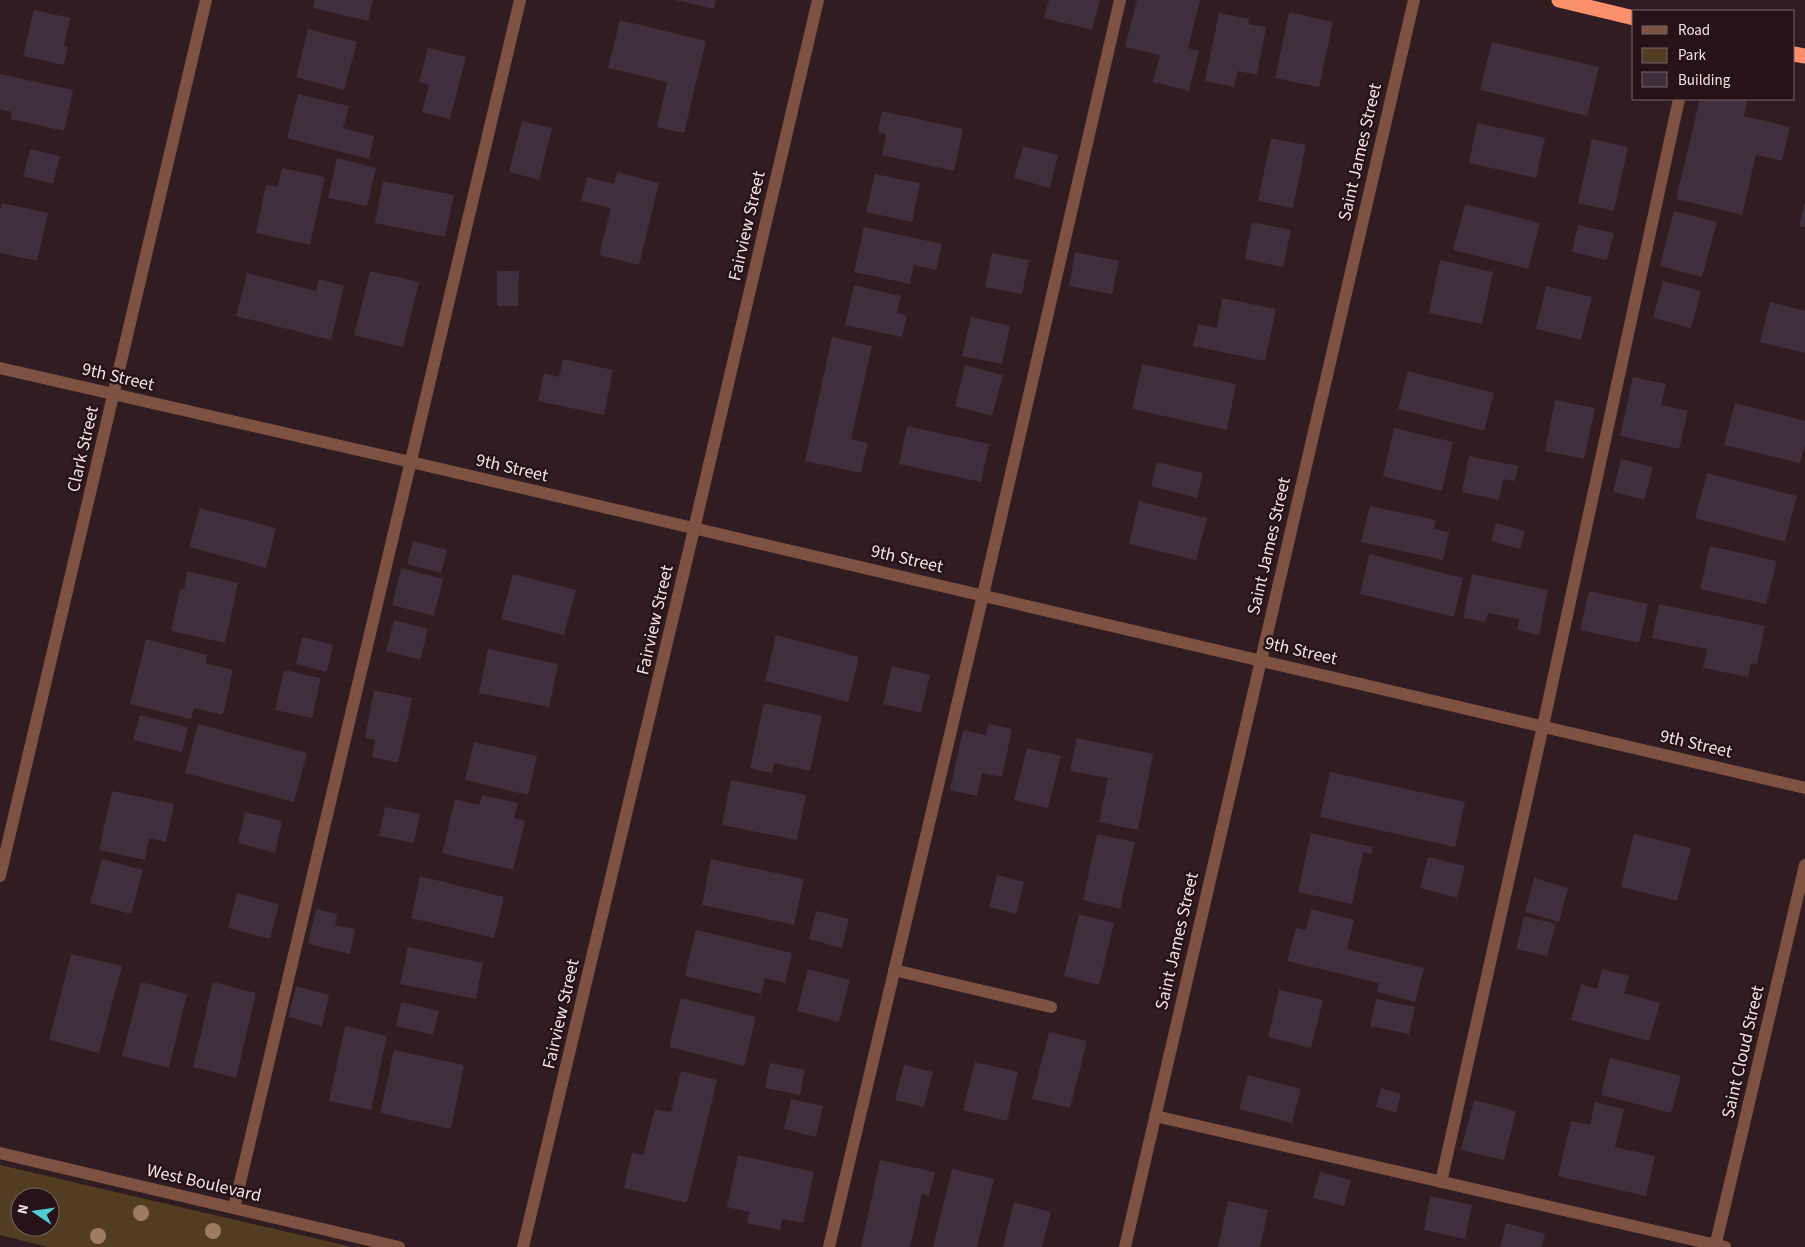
<svg xmlns="http://www.w3.org/2000/svg" width="1805" height="1247" viewBox="0 0 1805 1247" font-family="'Source Sans 3',sans-serif">
<style>
.green{fill:#523d22;fill-rule:evenodd}
.building{fill:#3f2e3c}
.lines{fill:none;stroke-linecap:round;stroke-linejoin:round}
.minor{stroke:#7d5243;stroke-width:12}
.highway{stroke:#fa8f6a;stroke-width:15}
.tree{fill:#9e7c60}
.labels{text-anchor:middle;dominant-baseline:central;stroke-width:5;stroke-linejoin:round;paint-order:stroke}
.street-label{font-size:18px;fill:#f0e1e4;stroke:#271317}
</style>
<rect width="100%" height="100%" fill="#311c21"/>
<path class="green" d="M0,1165l352,82h-304l-48,-12zM20,1197h30v30h-30z"/>
<g class="building">
<polygon points="315,0 373,0 368,21 313,8"/>
<polygon points="675,0 716,0 714,9"/>
<polygon points="1049,0 1100,0 1092,30 1044,18"/>
<polygon points="1137,0 1200,0 1188,48 1199,51 1189,91 1153,82 1160,55 1125,47"/>
<polygon points="34,10 70,18 64,46 68,47 64,65 23,56"/>
<polygon points="1289,12 1333,22 1319,87 1275,78"/>
<polygon points="1219,13 1249,19 1248,24 1266,27 1257,75 1238,71 1234,87 1205,81"/>
<polygon points="620,20 706,41 684,133 657,127 667,82 608,68"/>
<polygon points="308,29 357,42 344,90 296,77"/>
<polygon points="1492,42 1599,67 1587,116 1480,90"/>
<polygon points="428,48 466,57 450,119 422,112 429,85 419,82"/>
<polygon points="0,74 73,90 64,131 11,119 12,112 0,109"/>
<polygon points="298,94 349,106 343,128 374,136 369,159 287,138"/>
<polygon points="1700,99 1748,99 1744,116 1790,127 1782,161 1756,155 1742,215 1676,199"/>
<polygon points="882,111 963,129 954,171 882,155 886,134 878,132"/>
<polygon points="522,121 552,128 539,180 509,172"/>
<polygon points="1477,123 1545,138 1536,178 1469,163"/>
<polygon points="1271,138 1306,145 1293,208 1258,201"/>
<polygon points="1592,139 1628,147 1614,211 1578,203"/>
<polygon points="1023,146 1058,155 1050,188 1014,178"/>
<polygon points="30,149 60,156 53,184 23,176"/>
<polygon points="337,158 376,168 367,206 328,198"/>
<polygon points="282,168 325,177 310,245 256,233 266,185 278,187"/>
<polygon points="617,172 659,183 639,265 599,255 611,208 581,201 587,177 614,184"/>
<polygon points="875,174 920,183 912,222 866,212"/>
<polygon points="383,181 454,195 445,237 375,223"/>
<polygon points="2,203 48,213 37,261 0,253 0,211"/>
<polygon points="1465,204 1540,223 1528,269 1453,250"/>
<polygon points="1804,204 1805,204 1805,227 1799,226"/>
<polygon points="1674,211 1717,222 1702,277 1660,266"/>
<polygon points="1252,222 1291,230 1283,267 1245,259"/>
<polygon points="1578,225 1614,233 1607,260 1572,252"/>
<polygon points="864,227 942,244 936,270 914,265 910,284 854,272"/>
<polygon points="1075,252 1119,261 1112,294 1069,286"/>
<polygon points="992,253 1029,260 1022,294 985,287"/>
<polygon points="1440,260 1493,272 1482,324 1429,313"/>
<polygon points="370,271 419,282 403,347 354,335"/>
<polygon points="497,271 519,271 518,306 497,306"/>
<polygon points="247,273 316,291 319,279 344,286 331,340 236,316"/>
<polygon points="1663,281 1701,291 1691,328 1653,318"/>
<polygon points="854,285 901,296 897,313 907,316 902,337 845,325"/>
<polygon points="1546,286 1592,297 1581,340 1536,329"/>
<polygon points="1222,298 1276,309 1265,361 1193,346 1198,324 1217,328"/>
<polygon points="1770,302 1805,311 1805,353 1760,342"/>
<polygon points="971,317 1010,326 1002,364 962,356"/>
<polygon points="832,337 872,346 851,439 868,443 861,473 805,461"/>
<polygon points="563,359 613,370 604,415 538,401 544,373 559,377"/>
<polygon points="1142,364 1236,384 1227,430 1132,409"/>
<polygon points="965,365 1003,375 992,416 955,406"/>
<polygon points="1408,371 1494,393 1484,431 1398,409"/>
<polygon points="1633,377 1666,384 1661,405 1688,411 1679,449 1620,436"/>
<polygon points="1555,400 1595,408 1584,459 1545,451"/>
<polygon points="1735,403 1805,421 1805,445 1800,463 1724,445"/>
<polygon points="907,426 989,444 981,482 899,464"/>
<polygon points="1394,428 1453,442 1442,491 1383,476"/>
<polygon points="1469,456 1518,466 1515,481 1503,479 1499,500 1462,492"/>
<polygon points="1621,459 1653,467 1644,500 1613,492"/>
<polygon points="1157,462 1203,473 1197,498 1151,486"/>
<polygon points="1707,473 1797,496 1785,542 1695,518"/>
<polygon points="1139,501 1207,518 1196,560 1129,544"/>
<polygon points="1370,506 1436,520 1434,529 1449,532 1443,560 1361,542"/>
<polygon points="200,508 276,528 266,568 189,547"/>
<polygon points="1496,523 1525,531 1520,549 1491,541"/>
<polygon points="413,541 447,550 441,573 407,564"/>
<polygon points="1710,546 1777,561 1766,604 1700,589"/>
<polygon points="1369,554 1463,578 1454,617 1360,594"/>
<polygon points="401,568 443,579 434,616 392,605"/>
<polygon points="187,571 238,583 225,643 171,631 180,589 184,590"/>
<polygon points="513,574 576,590 564,635 501,619"/>
<polygon points="1472,574 1548,590 1539,635 1518,630 1519,619 1488,613 1485,622 1463,618"/>
<polygon points="1589,591 1648,604 1639,643 1580,630"/>
<polygon points="1659,604 1765,626 1757,665 1751,663 1748,677 1703,668 1707,649 1652,638"/>
<polygon points="394,620 428,629 420,660 386,651"/>
<polygon points="776,635 859,657 848,702 765,681"/>
<polygon points="302,637 333,645 327,672 296,664"/>
<polygon points="146,639 207,655 205,663 233,670 223,715 194,708 191,719 130,704"/>
<polygon points="488,649 558,664 549,707 479,693"/>
<polygon points="892,666 930,675 921,713 883,704"/>
<polygon points="284,670 321,678 312,718 275,710"/>
<polygon points="374,690 412,698 398,763 372,757 375,740 365,738"/>
<polygon points="764,703 822,716 810,771 774,763 772,773 750,768"/>
<polygon points="140,715 188,727 182,752 133,740"/>
<polygon points="198,724 307,753 294,802 185,773"/>
<polygon points="989,724 1012,729 1002,777 982,773 977,796 950,790 963,730 986,735"/>
<polygon points="1077,738 1153,754 1138,830 1099,822 1108,778 1070,771"/>
<polygon points="474,742 537,756 528,795 465,780"/>
<polygon points="1027,748 1061,756 1048,808 1014,800"/>
<polygon points="1330,772 1465,802 1455,847 1320,817"/>
<polygon points="731,780 806,795 797,840 722,825"/>
<polygon points="112,791 174,804 166,842 149,838 145,860 99,850"/>
<polygon points="482,795 518,803 514,818 525,821 513,870 442,853 455,799 479,805"/>
<polygon points="385,807 420,814 414,843 379,836"/>
<polygon points="245,812 282,821 275,853 238,843"/>
<polygon points="1311,833 1373,847 1371,854 1363,852 1352,904 1298,892"/>
<polygon points="1097,834 1135,842 1120,909 1083,900"/>
<polygon points="1634,834 1691,848 1677,901 1621,887"/>
<polygon points="1428,857 1465,866 1457,898 1420,888"/>
<polygon points="102,859 143,870 131,914 90,903"/>
<polygon points="711,859 804,879 794,925 702,905"/>
<polygon points="997,875 1024,882 1016,914 989,907"/>
<polygon points="420,876 504,897 494,938 411,918"/>
<polygon points="1534,878 1568,888 1559,922 1525,912"/>
<polygon points="237,893 279,904 270,939 228,928"/>
<polygon points="316,909 337,914 335,925 355,929 350,954 308,944"/>
<polygon points="1311,909 1354,920 1347,949 1424,968 1415,1002 1377,992 1379,983 1287,961 1296,928 1306,930"/>
<polygon points="816,911 849,919 842,948 809,939"/>
<polygon points="1079,914 1114,923 1099,985 1064,976"/>
<polygon points="1524,916 1556,924 1547,956 1516,949"/>
<polygon points="696,930 792,953 785,983 765,978 761,994 685,976"/>
<polygon points="408,947 483,963 476,999 400,984"/>
<polygon points="71,954 122,966 99,1053 49,1040"/>
<polygon points="808,969 850,980 839,1022 797,1011"/>
<polygon points="1602,969 1629,976 1624,993 1660,1003 1649,1041 1571,1020 1581,984 1597,989"/>
<polygon points="141,982 187,994 169,1068 122,1056"/>
<polygon points="213,982 256,993 236,1078 193,1067"/>
<polygon points="296,986 329,995 322,1026 288,1017"/>
<polygon points="1279,990 1323,1000 1311,1048 1268,1037"/>
<polygon points="681,998 756,1017 744,1066 669,1047"/>
<polygon points="1376,999 1415,1007 1409,1034 1370,1026"/>
<polygon points="401,1002 439,1011 433,1035 396,1026"/>
<polygon points="345,1026 387,1036 371,1110 329,1101"/>
<polygon points="1049,1032 1087,1041 1070,1108 1032,1099"/>
<polygon points="394,1050 464,1065 451,1129 380,1113"/>
<polygon points="1610,1058 1681,1076 1671,1113 1601,1095"/>
<polygon points="975,1062 1018,1072 1007,1121 963,1110"/>
<polygon points="770,1063 805,1070 800,1095 765,1088"/>
<polygon points="904,1065 933,1072 924,1107 895,1100"/>
<polygon points="681,1071 717,1080 687,1203 624,1188 632,1153 643,1155 655,1109 671,1112"/>
<polygon points="1248,1075 1301,1089 1292,1123 1239,1109"/>
<polygon points="1381,1088 1401,1094 1396,1113 1376,1107"/>
<polygon points="791,1099 823,1106 816,1137 784,1129"/>
<polygon points="1474,1100 1516,1111 1504,1160 1461,1150"/>
<polygon points="1595,1102 1624,1109 1615,1147 1655,1156 1646,1196 1558,1176 1571,1121 1590,1125"/>
<polygon points="738,1155 814,1172 803,1223 782,1219 780,1230 747,1223 749,1212 727,1207"/>
<polygon points="880,1160 935,1172 929,1196 922,1194 910,1247 861,1247"/>
<polygon points="952,1169 994,1179 977,1247 933,1247"/>
<polygon points="1320,1172 1351,1180 1344,1206 1313,1198"/>
<polygon points="1430,1196 1472,1205 1465,1239 1424,1230"/>
<polygon points="1228,1201 1268,1210 1260,1247 1218,1247"/>
<polygon points="1014,1202 1051,1212 1042,1247 1003,1247"/>
<polygon points="1506,1223 1545,1234 1542,1247 1500,1247"/>
</g>
<g class="lines">
<g class="minor">
<polyline points="0,368 411,462 1805,788"/>
<polyline points="0,876 206,0"/>
<polyline points="894,970 1051,1007"/>
<polyline points="1155,1116 1725,1247"/>
<polyline points="0,1153 399,1247"/>
<polyline points="1441,1182 1543,726 1679,99"/>
<polyline points="234,1208 520,0"/>
<polyline points="523,1247 694,529 818,0"/>
<polyline points="829,1247 983,595 1120,0"/>
<polyline points="1125,1247 1414,0"/>
<polyline points="1715,1247 1805,865"/>
</g>
<g class="highway">
<polyline points="1559,0 1634,18"/>
<polyline points="1794,54 1805,56"/>
</g>
</g>
<g class="tree">
<circle cx="141" cy="1213" r="8"/>
<circle cx="213" cy="1231" r="8"/>
<circle cx="98" cy="1236" r="8"/>
</g>
<g class="labels">
<g class="street-label">
<text transform="translate(1360 152) rotate(-77)">Saint James Street</text>
<text transform="translate(747 226) rotate(-77)">Fairview Street</text>
<text transform="translate(118 377) rotate(13)">9th Street</text>
<text transform="translate(83 449) rotate(-77)">Clark Street</text>
<text transform="translate(512 468) rotate(13)">9th Street</text>
<text transform="translate(1269 546) rotate(-77)">Saint James Street</text>
<text transform="translate(907 559) rotate(13)">9th Street</text>
<text transform="translate(655 620) rotate(-77)">Fairview Street</text>
<text transform="translate(1301 651) rotate(13)">9th Street</text>
<text transform="translate(1696 744) rotate(13)">9th Street</text>
<text transform="translate(1177 941) rotate(-77)">Saint James Street</text>
<text transform="translate(561 1014) rotate(-77)">Fairview Street</text>
<text transform="translate(1743 1052) rotate(-77)">Saint Cloud Street</text>
<text transform="translate(204 1183) rotate(13)">West Boulevard</text>
</g>
</g>
<rect x="1632" y="10" width="162" height="90" fill="#271317" stroke="#776569"/>
<rect x="1642" y="26" width="25" height="8" fill="#7d5243" stroke="#776569"/>
<text x="1678" y="35" font-size="15" fill="#f0e1e4">Road</text>
<rect x="1642" y="48" width="25" height="15" fill="#523d22" stroke="#776569"/>
<text x="1678" y="60" font-size="15" fill="#f0e1e4">Park</text>
<rect x="1642" y="72" width="25" height="15" fill="#3f2e3c" stroke="#776569"/>
<text x="1678" y="85" font-size="15" fill="#f0e1e4">Building</text>
<g transform="translate(35 1212) rotate(283)"><circle r="24" fill="#271317" stroke="#776569"/>
<path d="M0-4L9 19L0 12L-9 19Z" fill="#51ccd3"/>
<text y="-8" font-size="14" font-weight="bold" text-anchor="middle" fill="#f0e1e4">N</text>
</g>
</svg>
